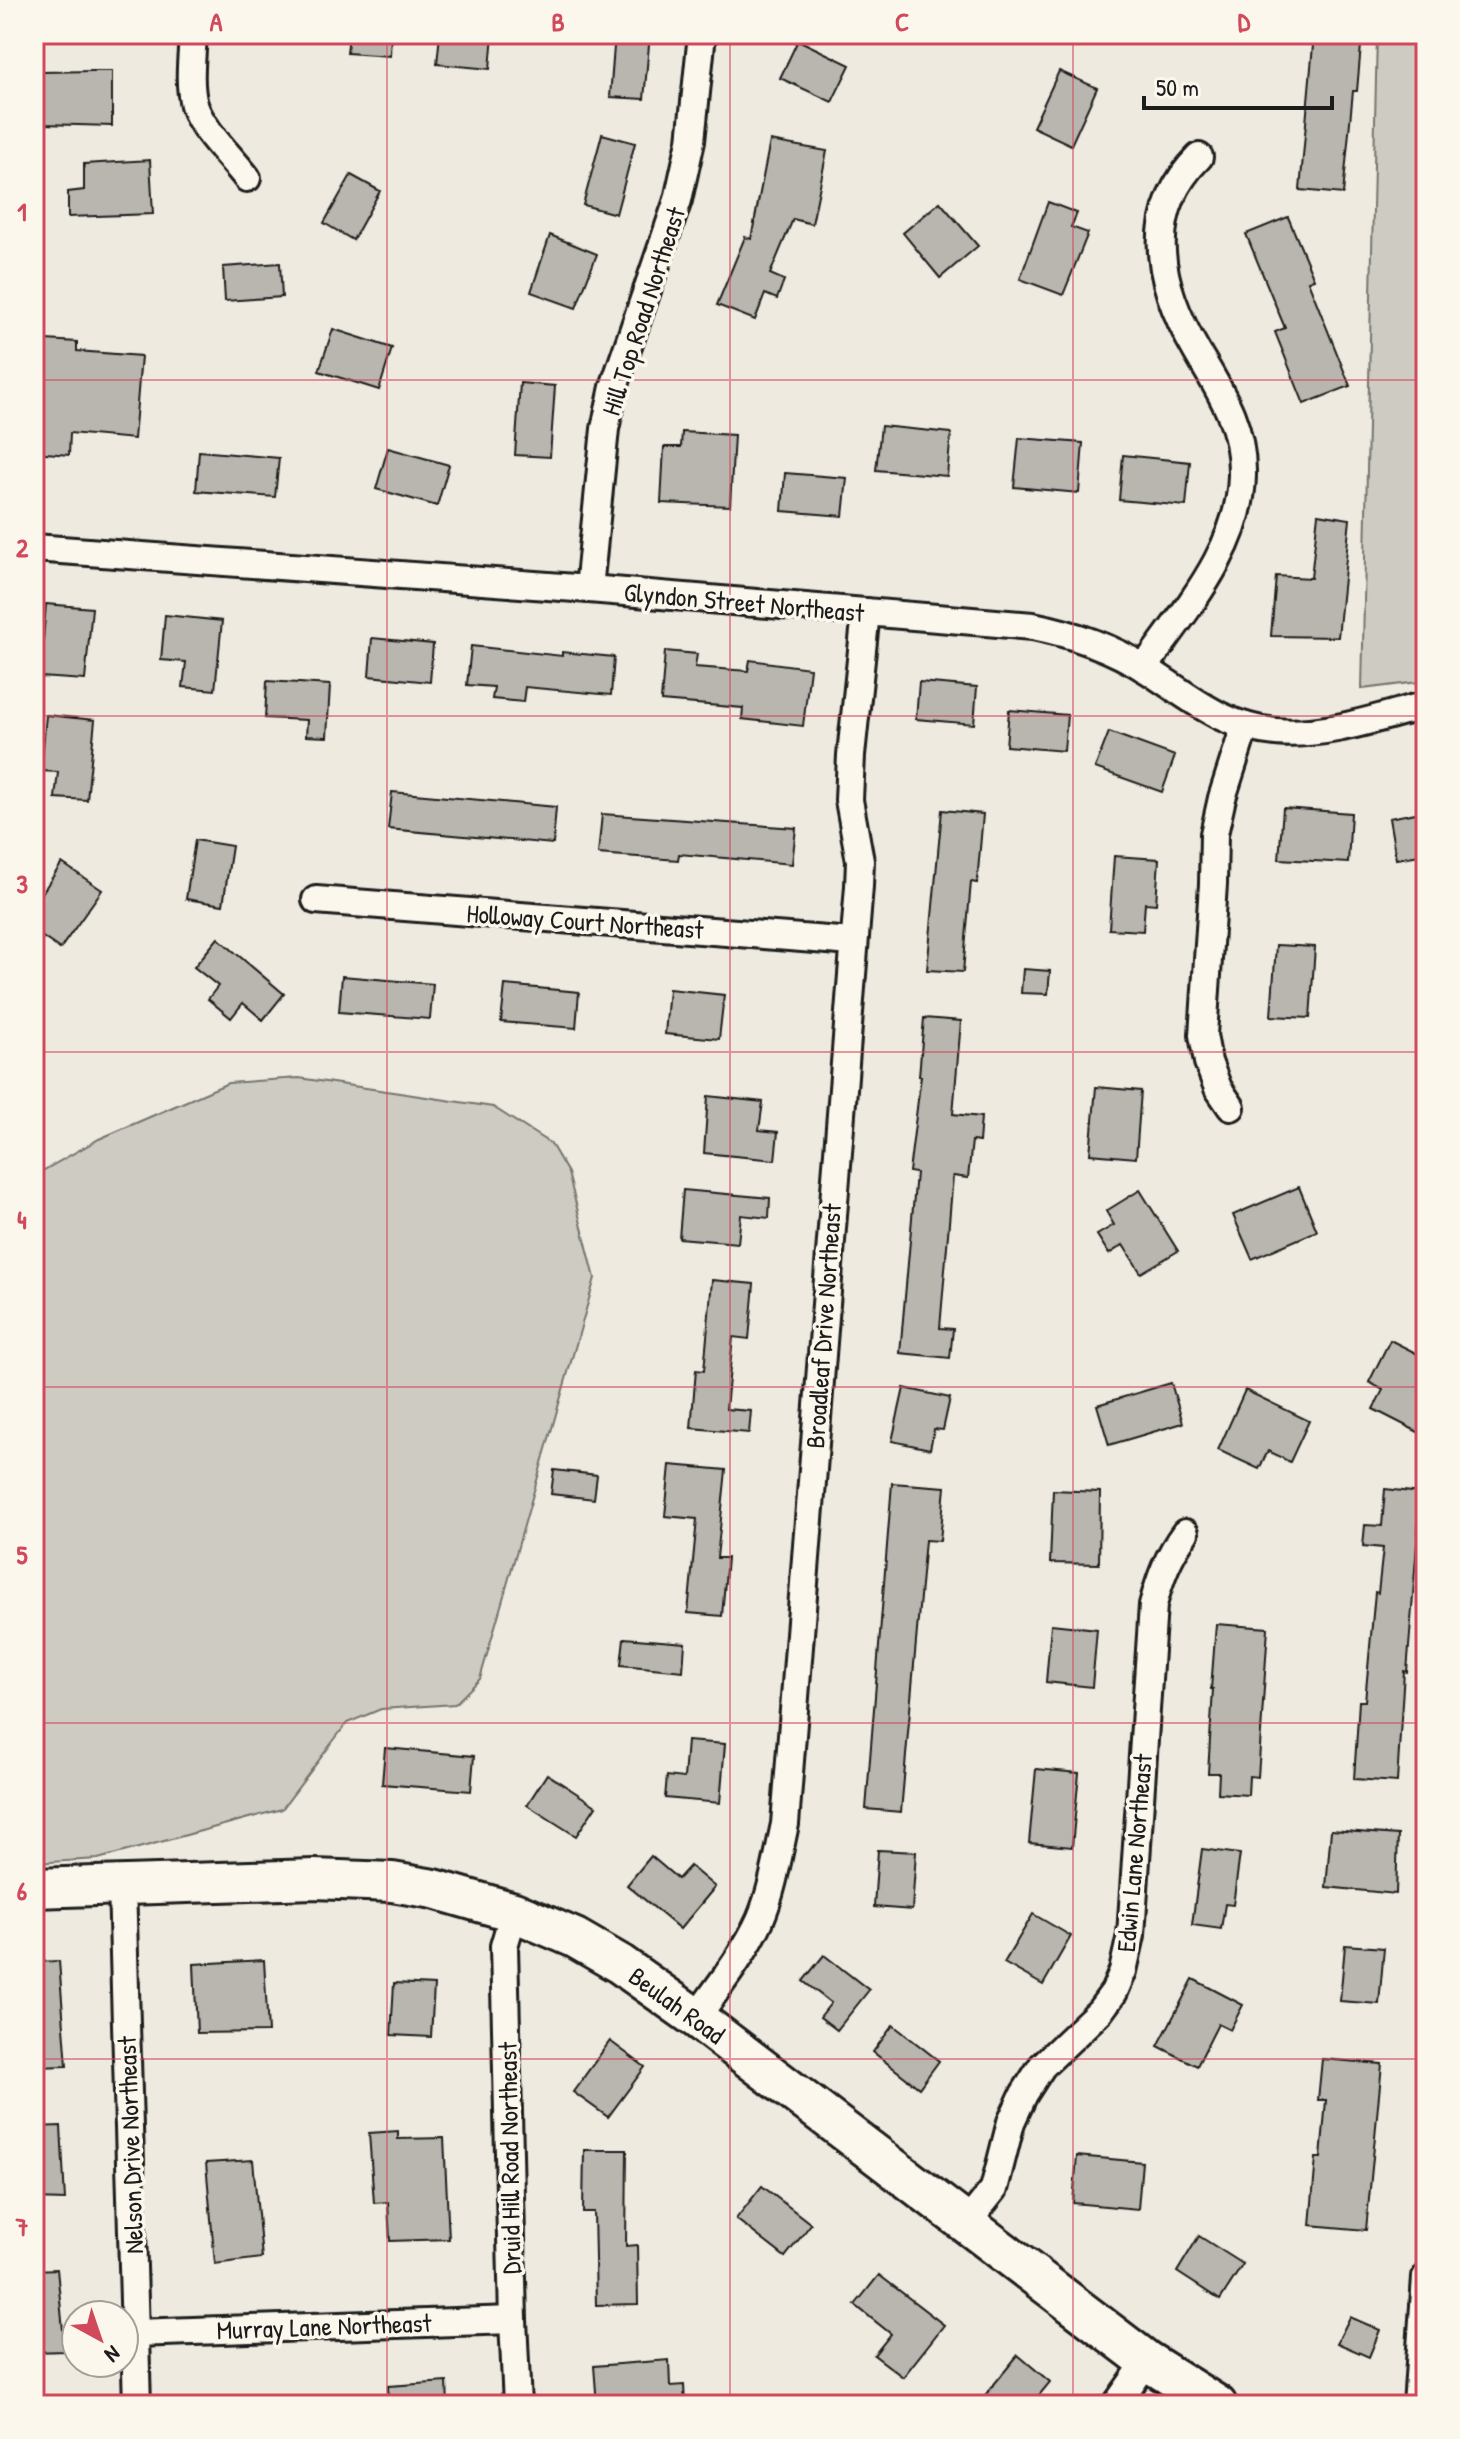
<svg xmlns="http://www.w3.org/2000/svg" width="1460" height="2439" viewBox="0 0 1460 2439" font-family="'Patrick Hand',sans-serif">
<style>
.green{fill:#ceccc2;stroke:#75746f;stroke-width:2}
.building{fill:#b9b6af;stroke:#1c1c1c;stroke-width:2}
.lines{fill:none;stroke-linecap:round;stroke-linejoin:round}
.street-casing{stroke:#1c1c1c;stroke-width:32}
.secondary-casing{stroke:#1c1c1c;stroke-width:44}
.street{stroke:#fbf7ec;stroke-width:26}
.secondary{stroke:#fbf7ec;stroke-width:38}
.grid{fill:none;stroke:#d1495b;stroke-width:2;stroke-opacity:0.55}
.labels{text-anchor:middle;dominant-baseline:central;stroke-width:7;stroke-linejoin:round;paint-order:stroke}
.street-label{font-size:26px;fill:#1c1c1c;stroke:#fbf7ec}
.neatline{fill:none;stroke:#d1495b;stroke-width:3}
.grid-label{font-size:26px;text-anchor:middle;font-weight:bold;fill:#d1495b}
</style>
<rect width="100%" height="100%" fill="#eeeadf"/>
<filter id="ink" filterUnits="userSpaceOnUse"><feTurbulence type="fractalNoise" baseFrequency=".0125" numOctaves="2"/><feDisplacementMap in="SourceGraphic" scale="16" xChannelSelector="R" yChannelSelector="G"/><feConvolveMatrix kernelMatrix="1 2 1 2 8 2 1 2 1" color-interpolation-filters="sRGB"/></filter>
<g filter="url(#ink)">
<g class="green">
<polygon points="1377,34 1426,34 1426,681 1362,689"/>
<polygon points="299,1078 493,1107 551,1144 568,1173 595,1278 480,1679 455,1704 381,1709 347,1723 282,1809 98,1859 34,1863 34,1179 39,1173 99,1139 228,1083"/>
</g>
<g class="building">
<polygon points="349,34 391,34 390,56 347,53"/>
<polygon points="440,34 493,34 490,69 437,64"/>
<polygon points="615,34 650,34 644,99 610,97"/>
<polygon points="1314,34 1362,34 1357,91 1353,91 1343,194 1300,190"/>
<polygon points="798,40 850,65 832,102 780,78"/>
<polygon points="92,71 112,71 112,126 43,124 42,72"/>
<polygon points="1059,71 1097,88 1071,145 1033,127"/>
<polygon points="602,134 635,143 616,214 583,205"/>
<polygon points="770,141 827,151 812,224 793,219 770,274 784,280 777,299 765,294 755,320 717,305 745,237 751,239"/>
<polygon points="150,160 153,214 68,217 68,192 84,190 84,164"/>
<polygon points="351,175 380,191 353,240 324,223"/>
<polygon points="940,202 978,246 940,278 903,233"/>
<polygon points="1048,202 1077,213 1071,227 1088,233 1063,295 1020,279"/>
<polygon points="1288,217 1314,279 1308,281 1350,386 1304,404 1275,332 1285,328 1246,234"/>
<polygon points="550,235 597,254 576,308 531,292"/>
<polygon points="280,263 282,297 225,301 223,267"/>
<polygon points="333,329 392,348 379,390 319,371"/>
<polygon points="46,340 77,342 77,351 141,356 134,439 70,433 69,455 34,452 34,406 41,406"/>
<polygon points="520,383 555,386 550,457 515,455"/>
<polygon points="881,426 951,433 947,476 876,470"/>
<polygon points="682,432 734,435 730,506 661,503 664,447 681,447"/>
<polygon points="1019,438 1083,443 1079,493 1014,487"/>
<polygon points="388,448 449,465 437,506 376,489"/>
<polygon points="199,451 279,458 275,497 196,491"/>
<polygon points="1123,455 1190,462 1186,506 1119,500"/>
<polygon points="785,473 847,478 843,516 782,511"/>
<polygon points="1318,514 1350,519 1338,637 1271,636 1276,576 1311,578"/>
<polygon points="46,604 92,608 85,680 40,677"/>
<polygon points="165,615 222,621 215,690 183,687 186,662 161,660"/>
<polygon points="372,638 433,644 430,682 369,676"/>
<polygon points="471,646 562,656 562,652 614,657 611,695 525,687 523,702 492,699 494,687 467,685"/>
<polygon points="665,651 697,654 695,667 748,671 750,660 810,668 803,726 742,719 743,708 661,701"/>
<polygon points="267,681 330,685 327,737 306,736 307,720 265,718"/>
<polygon points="919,682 977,687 974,724 916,719"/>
<polygon points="1009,710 1067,715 1064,751 1006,746"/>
<polygon points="46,715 95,720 87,800 55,798 58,772 41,771"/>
<polygon points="1109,732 1175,756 1162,792 1095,768"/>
<polygon points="392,792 556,807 553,844 388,829"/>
<polygon points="1283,808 1351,813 1348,863 1279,859"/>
<polygon points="942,810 983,814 977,883 971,882 963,972 927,970"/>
<polygon points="1426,811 1426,854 1396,859 1389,818"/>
<polygon points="602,814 796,828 792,864 679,854 678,860 598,854"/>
<polygon points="195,840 232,846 223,905 186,899"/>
<polygon points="1114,856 1159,859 1156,904 1145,903 1143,931 1109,929"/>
<polygon points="62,863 102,890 60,949 34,931 34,905"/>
<polygon points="218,938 284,994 263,1020 243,1003 231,1018 208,999 218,986 194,967"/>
<polygon points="1276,945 1315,947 1310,1018 1271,1016"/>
<polygon points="1023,969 1050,971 1048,994 1021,993"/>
<polygon points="342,976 433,984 430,1019 339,1012"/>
<polygon points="505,985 579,992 576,1028 501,1022"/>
<polygon points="669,989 724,995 719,1039 665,1034"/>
<polygon points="924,1018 961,1021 953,1114 981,1117 979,1142 972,1141 968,1178 953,1176 940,1328 953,1329 950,1358 900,1353 916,1173 909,1172 921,1076 919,1076"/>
<polygon points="1096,1087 1141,1091 1136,1158 1090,1154"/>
<polygon points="708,1096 763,1102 759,1130 778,1132 775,1160 704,1153"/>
<polygon points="1299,1187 1317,1231 1252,1259 1233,1215"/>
<polygon points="683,1190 770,1198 769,1218 741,1215 738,1243 679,1238"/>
<polygon points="1140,1190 1178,1251 1141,1273 1123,1245 1109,1254 1097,1235 1114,1225 1106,1211"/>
<polygon points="712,1280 754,1284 749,1339 733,1337 726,1409 751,1411 749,1433 691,1428 696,1370 704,1371"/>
<polygon points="1390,1340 1426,1358 1426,1436 1373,1409 1383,1390 1369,1382"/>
<polygon points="1171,1383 1183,1423 1109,1445 1097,1405"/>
<polygon points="904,1388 950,1398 943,1430 934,1429 930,1449 892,1441"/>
<polygon points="1245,1390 1309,1421 1290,1462 1268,1451 1259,1469 1218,1450"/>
<polygon points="670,1465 726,1470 717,1558 727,1558 722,1616 688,1613 697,1519 665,1516"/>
<polygon points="554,1470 597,1475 594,1499 551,1494"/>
<polygon points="892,1483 945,1487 940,1541 925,1540 901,1812 866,1809"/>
<polygon points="1385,1489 1421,1493 1407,1672 1404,1671 1397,1782 1354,1779 1359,1701 1365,1701 1375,1592 1378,1593 1383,1548 1363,1546 1365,1525 1382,1526"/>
<polygon points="1053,1490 1100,1492 1099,1564 1050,1563"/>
<polygon points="1051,1624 1097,1629 1092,1687 1046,1682"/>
<polygon points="1216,1624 1268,1628 1258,1777 1249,1776 1248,1795 1218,1793 1219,1773 1208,1773 1213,1689 1211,1689"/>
<polygon points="624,1638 685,1643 683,1671 621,1665"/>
<polygon points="687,1741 725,1744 720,1803 665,1798 667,1776 684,1778"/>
<polygon points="385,1748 474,1756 471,1791 382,1784"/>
<polygon points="1036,1769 1079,1773 1072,1847 1029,1843"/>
<polygon points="547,1774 596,1806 576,1836 527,1805"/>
<polygon points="1331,1830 1398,1835 1396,1894 1326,1887"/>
<polygon points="1202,1849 1240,1854 1233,1905 1225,1904 1221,1929 1192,1925"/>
<polygon points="878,1850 916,1852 912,1910 874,1907"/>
<polygon points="651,1856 678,1879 690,1866 715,1887 680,1929 627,1885"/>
<polygon points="1033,1914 1071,1936 1043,1985 1004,1963"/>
<polygon points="1345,1945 1384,1948 1379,2004 1340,2001"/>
<polygon points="824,1955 869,1990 837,2030 820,2017 831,2003 803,1981"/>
<polygon points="264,1960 268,2032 197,2033 194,1964"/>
<polygon points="59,1961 67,2066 34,2067 34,1962"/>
<polygon points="1193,1979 1243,2005 1230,2030 1218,2024 1197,2066 1158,2046"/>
<polygon points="394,1983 434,1985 431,2037 391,2035"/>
<polygon points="893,2025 939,2061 919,2088 873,2052"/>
<polygon points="610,2041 645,2067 608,2117 573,2092"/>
<polygon points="1322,2059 1382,2064 1366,2230 1310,2225 1316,2158 1321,2158 1326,2100 1318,2100"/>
<polygon points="61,2126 65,2200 34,2199 34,2127"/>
<polygon points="398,2131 398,2139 444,2138 449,2239 390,2241 388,2202 374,2203 369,2133"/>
<polygon points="584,2150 627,2150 626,2246 637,2245 638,2304 596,2305 594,2212 583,2212"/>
<polygon points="1077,2156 1142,2162 1138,2209 1073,2203"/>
<polygon points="253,2160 262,2258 215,2264 206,2163"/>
<polygon points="762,2186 811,2224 785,2257 736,2219"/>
<polygon points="1199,2236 1243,2264 1220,2300 1177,2272"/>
<polygon points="57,2269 65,2351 34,2352 34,2270"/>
<polygon points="879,2275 944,2325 903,2377 874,2355 891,2334 855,2305"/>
<polygon points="1350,2317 1380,2330 1369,2357 1337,2343"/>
<polygon points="1018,2355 1050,2382 1031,2405 977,2405"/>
<polygon points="669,2360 670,2386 684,2385 685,2405 597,2405 594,2366"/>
<polygon points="447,2382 448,2405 389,2405 388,2386"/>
</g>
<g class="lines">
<defs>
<g id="street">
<path d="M193,34c-1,23 -5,48 1,71 8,25 37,52 53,73"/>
<path d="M34,548l555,41 444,37c40,8 78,21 113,43 44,28 76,58 130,63 48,5 104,-15 150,-27"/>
<polyline points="589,589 605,429 614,387 678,200 691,141 702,34"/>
<path d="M1144,668c40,-57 97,-120 98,-193 1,-50 -21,-82 -45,-123 -38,-65 -56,-137 2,-195"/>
<polyline points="316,900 853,942"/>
<polyline points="1231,1107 1218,1088 1208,1062 1203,1035 1213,884 1214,834 1222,798 1245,726"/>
<polyline points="122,1885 137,2405"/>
<polyline points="514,1912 504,1946 513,2320 517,2405"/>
<path d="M696,2018c22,-31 48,-63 64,-98 13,-31 18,-64 25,-96l74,-938 1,-25 -11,-61 2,-45 15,-143"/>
<path d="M966,2224l28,-35 17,-67 13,-28 18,-28 58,-55 14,-19 9,-21 8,-36 22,-330c7,-27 15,-49 32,-72"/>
<polyline points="135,2333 513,2320"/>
<polyline points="1116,2405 1147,2361"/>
<polyline points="1417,2405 1426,2277"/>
</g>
<polyline id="secondary" points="34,1888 314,1879 392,1882 434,1889 514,1912 575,1938 620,1964 696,2018 1147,2361 1217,2405"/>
</defs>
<use href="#street" class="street-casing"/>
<use href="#secondary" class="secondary-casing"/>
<use href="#street" class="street"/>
<use href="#secondary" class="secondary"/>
</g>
</g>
<path class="grid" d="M387,34v2371M730,34v2371M1073,34v2371M34,380h1392M34,716h1392M34,1052h1392M34,1387h1392M34,1723h1392M34,2059h1392"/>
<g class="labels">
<g class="street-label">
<text transform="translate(643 311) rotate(-72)">Hill Top Road Northeast</text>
<text transform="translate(744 602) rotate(5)">Glyndon Street Northeast</text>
<text transform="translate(585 921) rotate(4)">Holloway Court Northeast</text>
<text transform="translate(823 1326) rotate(-86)">Broadleaf Drive Northeast</text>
<text transform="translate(1134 1853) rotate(-85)">Edwin Lane Northeast</text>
<text transform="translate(677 2005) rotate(36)">Beulah Road</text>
<text transform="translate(130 2145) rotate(-92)">Nelson Drive Northeast</text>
<text transform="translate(509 2158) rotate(-91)">Druid Hill Road Northeast</text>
<text transform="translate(324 2326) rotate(-2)">Murray Lane Northeast</text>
</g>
</g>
<rect width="1460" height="2439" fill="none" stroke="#fbf7ec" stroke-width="88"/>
<g transform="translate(100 2339) rotate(140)"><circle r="38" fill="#fbf7ec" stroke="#a29f99" stroke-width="2"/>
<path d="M0-6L14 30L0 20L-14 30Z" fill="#d1495b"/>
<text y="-12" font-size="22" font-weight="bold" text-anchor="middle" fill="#1c1c1c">N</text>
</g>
<path d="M1144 96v12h188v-12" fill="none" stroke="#1c1c1c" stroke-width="4"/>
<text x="1156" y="96" font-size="24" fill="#1c1c1c" stroke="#fbf7ec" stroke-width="6" paint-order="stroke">50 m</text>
<rect x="44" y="44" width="1372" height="2351" class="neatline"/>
<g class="grid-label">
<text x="216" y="31">A</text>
<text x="558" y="31">B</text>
<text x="902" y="31">C</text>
<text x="1244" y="31">D</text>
<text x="22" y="221">1</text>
<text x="22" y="557">2</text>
<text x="22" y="893">3</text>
<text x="22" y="1229">4</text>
<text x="22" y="1564">5</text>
<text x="22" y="1900">6</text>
<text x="22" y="2236">7</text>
</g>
</svg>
